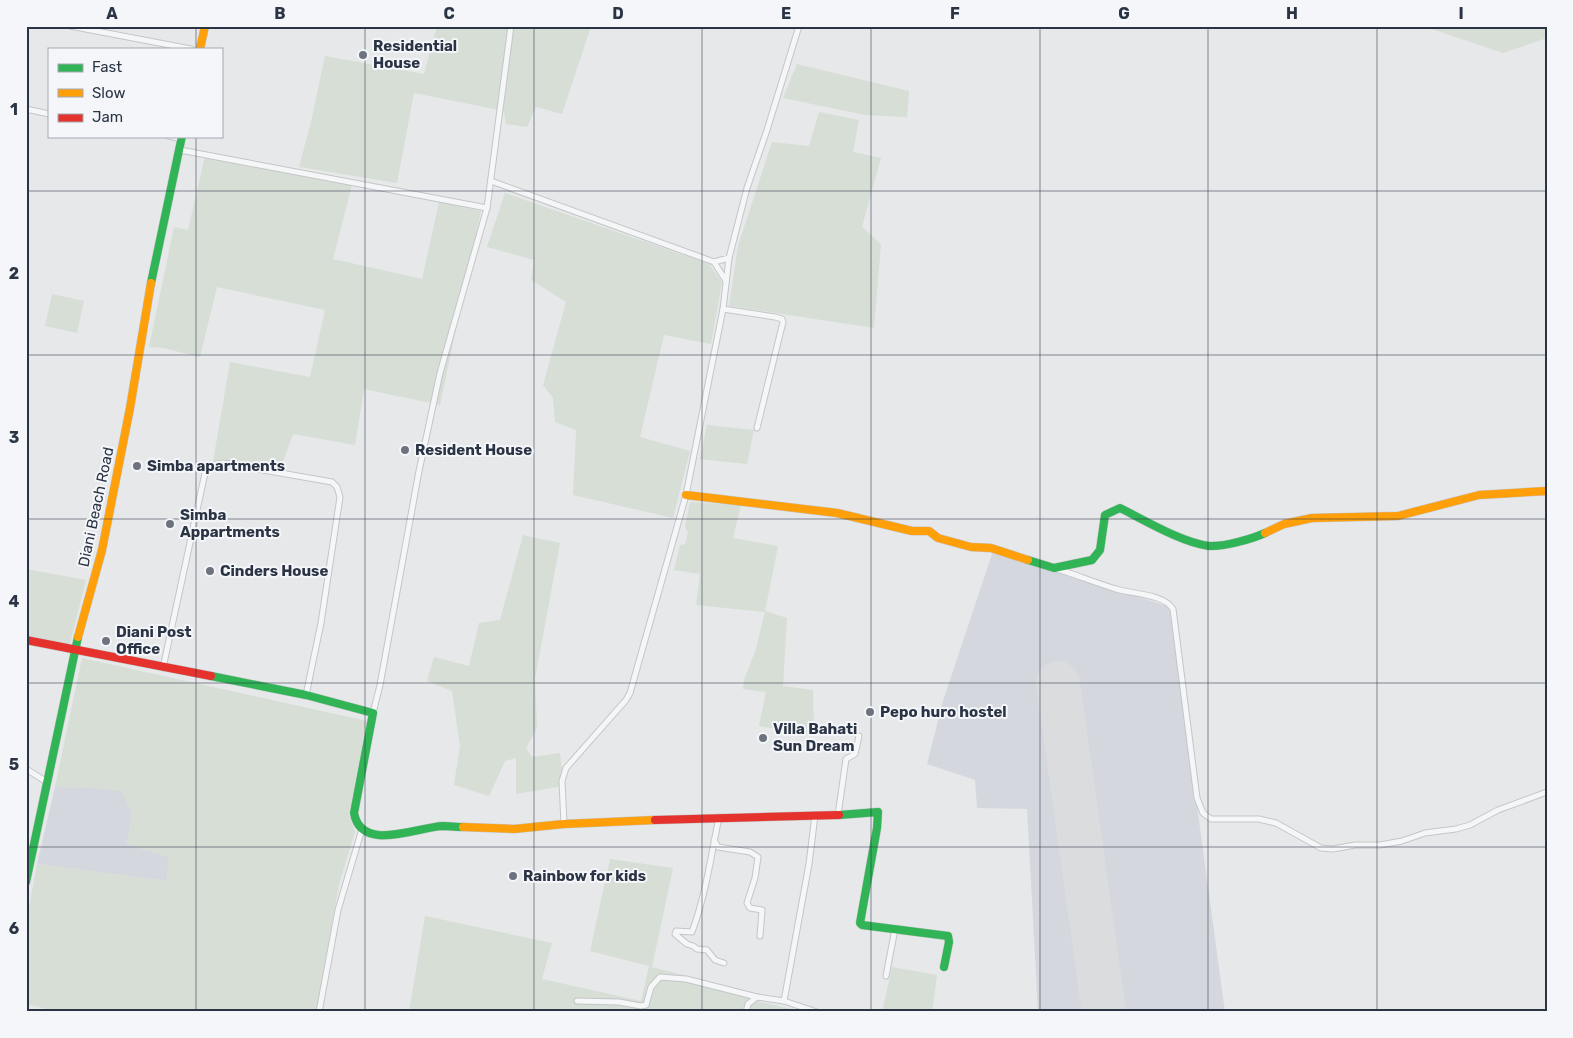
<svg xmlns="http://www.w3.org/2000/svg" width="1573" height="1038" viewBox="0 0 1573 1038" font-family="Rubik,sans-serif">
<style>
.built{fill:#d4d7dd}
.green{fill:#d6ded6}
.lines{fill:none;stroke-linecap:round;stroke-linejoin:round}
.runway{stroke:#dadcde;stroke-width:44}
.street-casing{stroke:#c4c6c8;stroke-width:7}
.fast-casing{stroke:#c4c6c8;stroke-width:9}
.slow-casing{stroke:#c4c6c8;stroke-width:9}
.jam-casing{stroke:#c4c6c8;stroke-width:9}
.street{stroke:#f5f6f7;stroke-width:5}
.fast{stroke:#30b455;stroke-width:8}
.slow{stroke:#ff9f0a;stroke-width:8}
.jam{stroke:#e5322d;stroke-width:8}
.grid{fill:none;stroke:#2b3445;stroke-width:1;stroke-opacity:0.55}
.poi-dot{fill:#6c737f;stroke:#f4f6f9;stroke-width:2}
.labels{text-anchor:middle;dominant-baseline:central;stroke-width:4;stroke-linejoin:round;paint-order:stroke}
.poi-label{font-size:15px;font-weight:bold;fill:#2b3445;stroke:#f4f6f9;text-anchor:start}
.street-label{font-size:15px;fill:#2b3445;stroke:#f4f6f9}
.neatline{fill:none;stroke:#2b3445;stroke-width:2}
.grid-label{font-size:16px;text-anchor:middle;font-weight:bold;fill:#2b3445}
</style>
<rect width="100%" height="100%" fill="#e6e8ea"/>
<g class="built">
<polygon points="993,551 1170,607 1225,1012 1038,1012 1027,809 977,808 975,780 927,764 943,701"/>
<polygon points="55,787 97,788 122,791 132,812 127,844 169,857 167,881 37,864"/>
</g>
<g class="green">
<polygon points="437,26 591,26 562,114 536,107 527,127 506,124 504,111 414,93 397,183 299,167 311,122 325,56 424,74"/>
<polygon points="1423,26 1547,26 1547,38 1503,53"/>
<polygon points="797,64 909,91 907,117 865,115 783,98"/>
<polygon points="819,112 859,120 853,152 881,158 862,227 881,244 874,328 729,306 738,246 772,142 809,146"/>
<polygon points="205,156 352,185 333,259 422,279 439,202 481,211 440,405 364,389 355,445 293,434 279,473 213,462 230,362 310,377 325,310 217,287 200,357 163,348 149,347 174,227 188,230"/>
<polygon points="505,193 709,264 722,282 711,344 664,335 640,437 690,451 673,518 573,495 576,430 555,422 553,398 543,385 566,302 531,280 534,260 487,247"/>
<polygon points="52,294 84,301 77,333 45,326"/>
<polygon points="707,425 754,430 747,464 700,459"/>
<polygon points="690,502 741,505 733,538 778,546 765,611 787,618 783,686 813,690 814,736 759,726 766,692 743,689 744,680 756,649 765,612 696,605 700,574 674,570 680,545 685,544 688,533 685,527"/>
<polygon points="523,535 560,543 535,679 537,728 526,748 532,757 560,753 564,786 516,794 516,758 505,761 489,796 454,785 460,746 452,691 427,681 434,657 469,666 479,623 500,620"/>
<polygon points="26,569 86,580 70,644 26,636"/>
<polygon points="82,658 367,721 349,814 355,832 339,884 316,1012 59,1012 26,1004 26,924 37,864 167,881 168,857 127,844 132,812 122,792 97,788 55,787"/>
<polygon points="610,859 673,868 652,967 745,991 748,999 804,1012 409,1012 425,916 552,943 542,979 641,1001 649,966 590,951"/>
<polygon points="892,967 937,975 932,1012 882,1012"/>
</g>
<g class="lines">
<polyline class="runway" points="1058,683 1104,1012"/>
<defs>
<g id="street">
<polyline points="70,26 191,49"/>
<polyline points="26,109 49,114"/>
<polyline points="169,136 182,139"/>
<polyline points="180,150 487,208"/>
<polyline points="491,181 714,262 729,258 747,188 767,130 799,26"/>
<polyline points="714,262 726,281"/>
<polyline points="723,309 775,317 782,319 783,322 757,428"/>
<path d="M1057,569c20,6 39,14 59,20 16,5 48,5 57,20l24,189 6,15 8,6h48l17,4 45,25 12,1 22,-4h25l22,-4 23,-8 31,-4 14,-4 28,-15 49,-18"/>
<polyline points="163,668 205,473 211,466 223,463 332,482 337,487 340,497 321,623 306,695"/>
<polyline points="373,713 380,685 419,471 440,373 487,208 511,26"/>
<polyline points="26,769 47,782"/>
<polyline points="838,815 846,759 855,754 859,736"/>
<path d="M719,817c-8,39 -13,77 -27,115l-16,-1 -1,3 12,10 6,2 4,3 10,1 8,10 9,3"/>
<polyline points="564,824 562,781 566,768 626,700 630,693 686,495 723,309 729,258"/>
<polyline points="714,840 718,847 750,852 758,857 755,878 747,903 750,908 762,910 760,936"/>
<polyline points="886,976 895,929"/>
<polyline points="577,1001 619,1002 641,1006 646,1005 651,987 660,977 686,979 757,997 784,1001 817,1012"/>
<polyline points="784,1001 809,864 815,815"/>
<polyline points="319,1012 338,910 362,829"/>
<polyline points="746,1012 748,1004 757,997"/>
</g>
<g id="fast">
<polyline points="151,283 182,136"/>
<path d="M1028,560l26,8 38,-8 8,-10 5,-35 15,-7c26,13 61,34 89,38 14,1 43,-7 56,-13"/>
<path d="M211,676l95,19 67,18 -19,100c7,40 63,14 89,13 6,0 13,1 20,1"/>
<polyline points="839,815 878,812 877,828 860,923 862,925 948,936 949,942 944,967"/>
<polyline points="26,882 78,637"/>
</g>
<g id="slow">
<polyline points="200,49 205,26"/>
<polyline points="686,495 837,513 912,531 929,531 938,538 971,547 991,548 1028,560"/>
<polyline points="1265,533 1284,524 1312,518 1398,516 1479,495 1547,491"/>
<polyline points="78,637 102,550 130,408 151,283"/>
<polyline points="463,827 514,829 564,824 655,820"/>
</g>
<g id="jam">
<polyline points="26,640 211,676"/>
<polyline points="655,820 839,815"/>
</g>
</defs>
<use href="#street" class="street-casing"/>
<use href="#fast" class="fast-casing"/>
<use href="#slow" class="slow-casing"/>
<use href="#jam" class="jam-casing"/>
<use href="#street" class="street"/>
<use href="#fast" class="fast"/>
<use href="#slow" class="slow"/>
<use href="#jam" class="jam"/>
</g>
<path class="grid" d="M196,26v23M365,26v986M534,26v986M702,26v986M871,26v986M1040,26v986M1208,26v986M1377,26v986M196,136v876M26,191h1521M26,355h1521M26,519h1521M26,683h1521M26,847h1521"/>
<g class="poi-dot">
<circle cx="363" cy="55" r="5"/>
<circle cx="405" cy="450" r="5"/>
<circle cx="137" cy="466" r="5"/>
<circle cx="170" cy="524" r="5"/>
<circle cx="210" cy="571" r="5"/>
<circle cx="106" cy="641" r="5"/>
<circle cx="870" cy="712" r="5"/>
<circle cx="763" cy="738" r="5"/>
<circle cx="513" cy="876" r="5"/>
</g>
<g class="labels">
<g class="poi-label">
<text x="373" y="46">Residential<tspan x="373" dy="17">House</tspan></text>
<text x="415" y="450">Resident House</text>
<text x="147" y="466">Simba apartments</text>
<text x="180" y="515">Simba<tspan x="180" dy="17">Appartments</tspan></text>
<text x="220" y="571">Cinders House</text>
<text x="116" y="632">Diani Post<tspan x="116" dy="17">Office</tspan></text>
<text x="880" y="712">Pepo huro hostel</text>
<text x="773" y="729">Villa Bahati<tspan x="773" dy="17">Sun Dream</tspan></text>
<text x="523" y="876">Rainbow for kids</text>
</g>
<g class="street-label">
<text transform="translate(96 507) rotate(-78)">Diani Beach Road</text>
</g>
</g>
<rect width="1573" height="1038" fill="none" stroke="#f4f6f9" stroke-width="55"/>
<rect x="48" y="48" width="175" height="90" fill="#f4f6f9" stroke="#a4a8b1"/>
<rect x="58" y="64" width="25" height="8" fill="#30b455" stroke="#a4a8b1"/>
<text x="92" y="72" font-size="15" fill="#2b3445">Fast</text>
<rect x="58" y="89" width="25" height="8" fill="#ff9f0a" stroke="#a4a8b1"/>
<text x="92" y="98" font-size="15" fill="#2b3445">Slow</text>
<rect x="58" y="114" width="25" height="8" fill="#e5322d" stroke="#a4a8b1"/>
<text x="92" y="122" font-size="15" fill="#2b3445">Jam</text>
<rect x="28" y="28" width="1518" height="982" class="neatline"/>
<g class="grid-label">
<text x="112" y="19">A</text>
<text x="280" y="19">B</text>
<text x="449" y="19">C</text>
<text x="618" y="19">D</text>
<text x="786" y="19">E</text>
<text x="955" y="19">F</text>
<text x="1124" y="19">G</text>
<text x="1292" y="19">H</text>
<text x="1461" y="19">I</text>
<text x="14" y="115">1</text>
<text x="14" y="279">2</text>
<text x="14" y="443">3</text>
<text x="14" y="607">4</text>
<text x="14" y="770">5</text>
<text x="14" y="934">6</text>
</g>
</svg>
